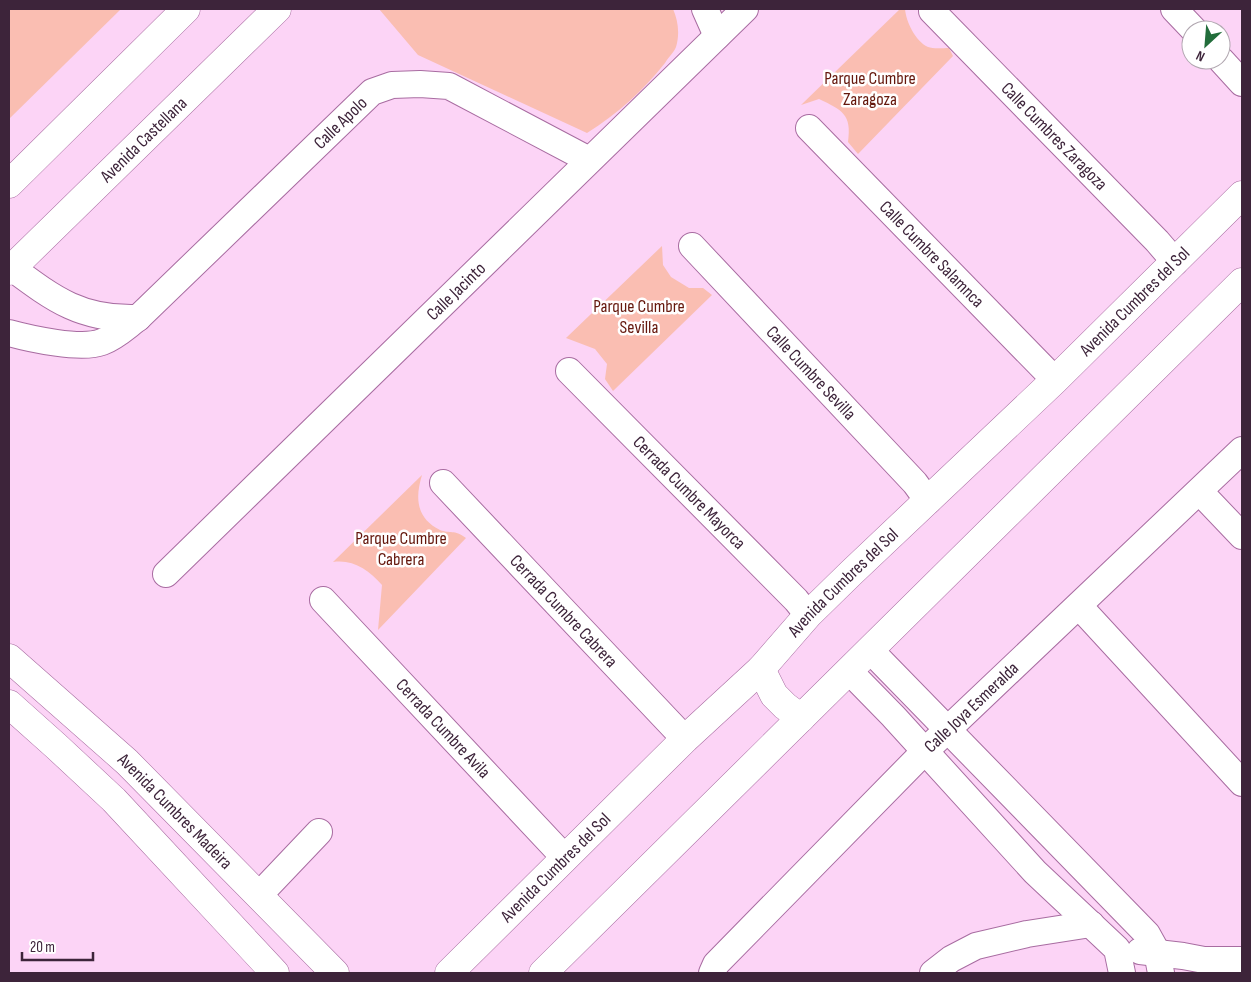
<svg xmlns="http://www.w3.org/2000/svg" width="1251" height="982" viewBox="0 0 1251 982" font-family="'Sofia Sans Condensed',sans-serif">
<style>
.green{fill:#fabeb2}
.lines{fill:none;stroke-linecap:round;stroke-linejoin:round}
.street-casing{stroke:#a86ca1;stroke-width:28}
.secondary-casing{stroke:#a86ca1;stroke-width:29}
.primary-casing{stroke:#a86ca1;stroke-width:29}
.street{stroke:#fff;stroke-width:26}
.secondary{stroke:#fff;stroke-width:28}
.primary{stroke:#fff;stroke-width:28}
.labels{text-anchor:middle;dominant-baseline:central;stroke-width:5;stroke-linejoin:round;paint-order:stroke}
.park-label{font-size:18px;fill:#65180d;stroke:#fff}
.street-label{font-size:18px;fill:#3d243a;stroke:#fff}
</style>
<rect width="100%" height="100%" fill="#fcd4f6"/>
<g class="green">
<polygon points="9,9 121,9 9,119"/>
<path d="M379,9h294c5,11 7,25 3,38 -2,5 -8,11 -11,16 -22,28 -48,51 -78,70l-169,-78z"/>
<path d="M900,9h5c1,12 10,32 23,38 5,2 15,1 21,1l4,8 -95,98 -10,-12c4,-28 -6,-32 -29,-43l-18,6z"/>
<polygon points="662,246 663,265 671,277 689,288 703,288 712,295 613,391 605,379 607,364 595,349 566,338"/>
<path d="M422,475c-7,23 -6,43 18,55 10,4 14,-1 26,8l-88,92 4,-45c-13,-15 -29,-26 -49,-23z"/>
</g>
<g class="lines">
<defs>
<g id="street">
<polyline points="705,9 717,36"/>
<polyline points="1174,9 1194,30"/>
<path id="s1" d="M932,11l225,230 18,21"/>
<polyline points="1221,60 1242,83"/>
<path id="s2" d="M809,128l246,252"/>
<path id="s3" d="M692,246l223,237 13,18"/>
<path d="M12,268c43,32 70,52 126,50"/>
<path id="s4" d="M9,333c22,6 72,17 93,9 14,-5 25,-16 36,-24l234,-226 20,-7 28,-1 29,2 140,74"/>
<path id="s5" d="M569,371l227,229 12,15"/>
<path id="s6" d="M443,483l242,256"/>
<polyline points="1200,492 1242,536"/>
<path id="s7" d="M166,574l579,-565"/>
<path id="s8" d="M323,600l242,258"/>
<polyline points="1079,606 1242,783"/>
<polyline points="870,650 1147,934 1157,952 1161,973"/>
<polyline points="849,671 893,716 1035,872 1117,949 1122,973"/>
<polyline points="259,895 319,832"/>
<polyline points="1140,951 1183,956 1204,960 1242,960"/>
<path id="s9" d="M712,973l4,-9 209,-213 317,-301"/>
<polyline points="933,973 951,959 976,946 1027,934 1091,924"/>
</g>
<g id="secondary">
<polyline points="9,184 186,9"/>
<path id="s10" d="M9,271l268,-262"/>
<path id="s11" d="M9,658l118,104 208,211"/>
<polyline points="9,704 56,746 114,800 275,973"/>
</g>
<g id="primary">
<polyline points="761,669 774,695 785,706 801,718"/>
<path id="s12" d="M449,973l236,-234 76,-70 47,-54 43,-42 204,-193 187,-185"/>
<polyline points="543,973 1242,282"/>
</g>
</defs>
<use href="#street" class="street-casing"/>
<use href="#secondary" class="secondary-casing"/>
<use href="#primary" class="primary-casing"/>
<use href="#street" class="street"/>
<use href="#secondary" class="secondary"/>
<use href="#primary" class="primary"/>
</g>
<g class="labels">
<g class="park-label">
<text x="870" y="78">Parque Cumbre<tspan x="870" dy="21">Zaragoza</tspan></text>
<text x="639" y="306">Parque Cumbre<tspan x="639" dy="21">Sevilla</tspan></text>
<text x="401" y="538">Parque Cumbre<tspan x="401" dy="21">Cabrera</tspan></text>
</g>
<g class="street-label">
<text stroke="none"><textPath href="#s4" startOffset="419">Calle Apolo</textPath></text>
<text stroke="none"><textPath href="#s1" startOffset="175">Calle Cumbres Zaragoza</textPath></text>
<text stroke="none"><textPath href="#s10" startOffset="188">Avenida Castellana</textPath></text>
<text stroke="none"><textPath href="#s2" startOffset="176">Calle Cumbre Salamnca</textPath></text>
<text stroke="none"><textPath href="#s7" startOffset="405">Calle Jacinto</textPath></text>
<text stroke="none"><textPath href="#s12" startOffset="960">Avenida Cumbres del Sol</textPath></text>
<text stroke="none"><textPath href="#s3" startOffset="174">Calle Cumbre Sevilla</textPath></text>
<text stroke="none"><textPath href="#s5" startOffset="171">Cerrada Cumbre Mayorca</textPath></text>
<text stroke="none"><textPath href="#s12" startOffset="555">Avenida Cumbres del Sol</textPath></text>
<text stroke="none"><textPath href="#s6" startOffset="176">Cerrada Cumbre Cabrera</textPath></text>
<text stroke="none"><textPath href="#s9" startOffset="372">Calle Joya Esmeralda</textPath></text>
<text stroke="none"><textPath href="#s8" startOffset="176">Cerrada Cumbre Avila</textPath></text>
<text stroke="none"><textPath href="#s11" startOffset="226">Avenida Cumbres Madeira</textPath></text>
<text stroke="none"><textPath href="#s12" startOffset="150">Avenida Cumbres del Sol</textPath></text>
</g>
</g>
<rect width="1251" height="982" fill="none" stroke="#3d243a" stroke-width="20"/>
<g transform="translate(1206 45) rotate(206)"><circle r="24" fill="#ffffff" stroke="#b1a7b0"/>
<path d="M0-4L9 19L0 12L-9 19Z" fill="#226d3b"/>
<text y="-8" font-size="14" font-weight="bold" text-anchor="middle" fill="#3d243a">N</text>
</g>
<path d="M22 952v8h71v-8" fill="none" stroke="#3d243a" stroke-width="2.5"/>
<text x="30" y="952" font-size="15" fill="#3d243a" stroke="#ffffff" stroke-width="4" paint-order="stroke">20 m</text>
</svg>
